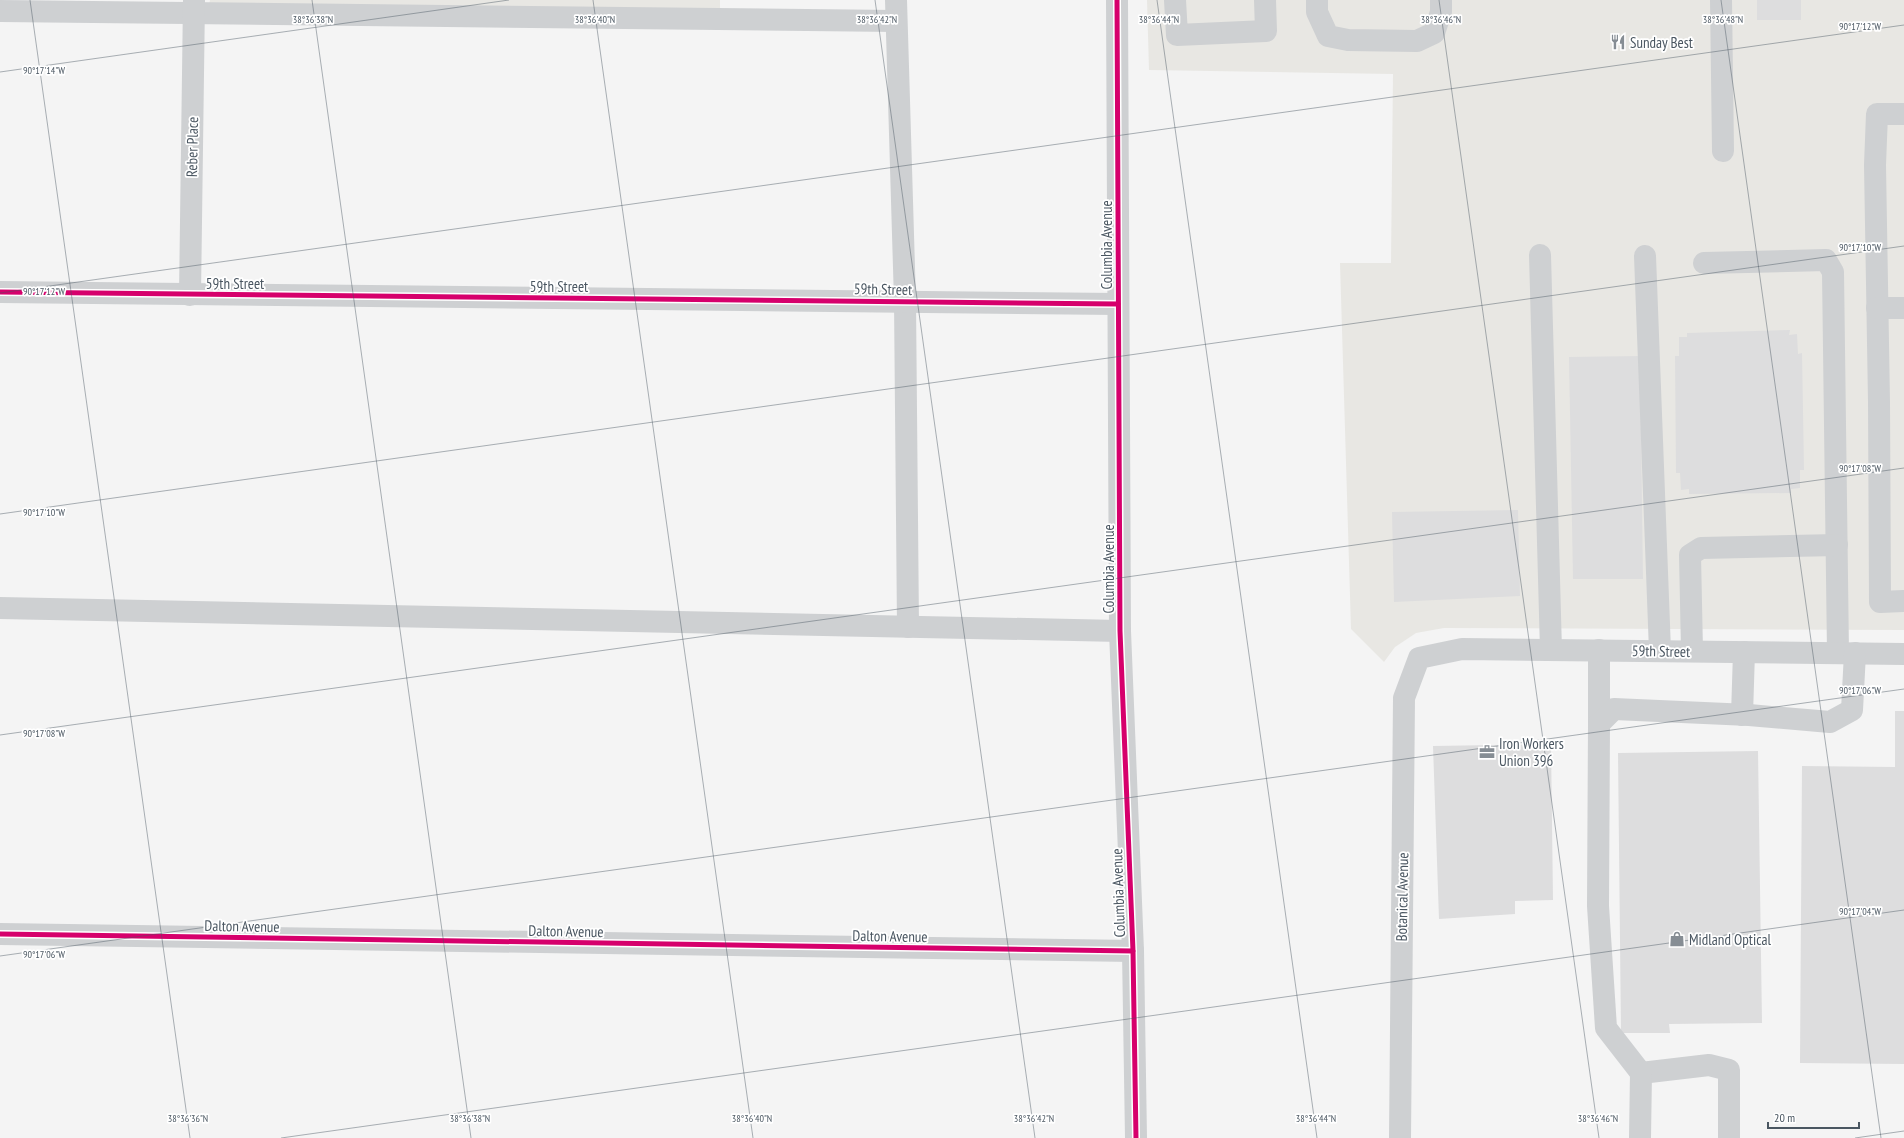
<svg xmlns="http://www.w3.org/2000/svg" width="1904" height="1138" viewBox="0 0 1904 1138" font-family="'PT Sans Narrow',sans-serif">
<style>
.commercial{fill:#e8e7e3}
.building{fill:#ddddde}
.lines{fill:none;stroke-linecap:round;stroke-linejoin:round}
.minor{stroke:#ced0d2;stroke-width:22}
.cycleway-casing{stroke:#fff;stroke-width:8}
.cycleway{stroke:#d6006c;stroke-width:5}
.ticks{fill:none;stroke:#4a5661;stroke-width:1;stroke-opacity:0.45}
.labels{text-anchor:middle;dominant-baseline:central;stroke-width:3.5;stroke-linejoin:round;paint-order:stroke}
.poi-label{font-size:15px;fill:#4a5661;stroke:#fff;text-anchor:start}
.street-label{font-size:15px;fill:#4a5661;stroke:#fff}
.ticks-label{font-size:10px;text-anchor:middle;fill:#4a5661;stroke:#fff;stroke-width:3.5;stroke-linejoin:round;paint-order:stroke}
</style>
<rect width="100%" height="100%" fill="#f4f4f4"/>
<g class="commercial">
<polygon points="210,0 720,0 720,9 209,5"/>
<polygon points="1147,0 1904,0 1904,630 1444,628 1416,633 1395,647 1384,662 1351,629 1340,263 1391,263 1393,74 1149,70"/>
</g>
<g class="building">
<rect x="1757" y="0" width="44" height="20"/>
<polygon points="1790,330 1789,335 1797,334 1798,354 1802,353 1804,470 1800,470 1800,488 1791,489 1791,493 1689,494 1689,489 1681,490 1680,473 1676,473 1675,356 1679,356 1679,337 1687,337 1687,333"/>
<polygon points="1640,356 1643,579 1573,579 1569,357"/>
<polygon points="1518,510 1520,596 1394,602 1392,512"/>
<polygon points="1895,711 1904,711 1904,1064 1800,1063 1802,766 1895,767"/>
<polygon points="1551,744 1553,900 1515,901 1515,914 1439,919 1433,746"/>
<polygon points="1758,751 1762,1023 1669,1024 1670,1033 1621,1033 1618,753"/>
</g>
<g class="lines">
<g class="minor">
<polyline points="896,0 905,301 908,627"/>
<polyline points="1117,0 1120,631 1133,951 1136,1138"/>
<polyline points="1175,0 1177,35 1266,31 1265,0"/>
<polyline points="1317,0 1317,12 1328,36 1348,40 1417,41 1434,33 1441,12 1441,0"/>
<polyline points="1721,0 1723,151"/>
<polyline points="0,11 896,21"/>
<polyline points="1904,114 1877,114 1875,165 1879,402 1880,602 1904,601"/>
<polyline points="1540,255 1551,650"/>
<polyline points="1645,256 1660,651"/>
<polyline points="1704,263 1826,260 1833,272 1838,653"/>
<polyline points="0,292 1118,304"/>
<polyline points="190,295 194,0"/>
<polyline points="1877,308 1904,308"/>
<polyline points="0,608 1120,631"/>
<polyline points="1692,651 1690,555 1701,548 1837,545"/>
<polyline points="1742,715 1744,652"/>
<polyline points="1599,724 1599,650"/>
<polyline points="0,934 1133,951"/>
<polyline points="1641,1073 1709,1065 1729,1070 1729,1138"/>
<polyline points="1400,1138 1404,698 1419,658 1462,649 1904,654"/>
<polyline points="1640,1138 1641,1073 1606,1028 1598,906 1599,724 1614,709 1749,715 1830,722 1852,710 1855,653"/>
</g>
<defs>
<g id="cycleway">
<polyline points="1117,0 1120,631 1133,951 1136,1138"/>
<polyline points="0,292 1118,304"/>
<polyline points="0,934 1133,951"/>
</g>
</defs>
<use href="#cycleway" class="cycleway-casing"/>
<use href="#cycleway" class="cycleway"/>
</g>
<path class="ticks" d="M30,0l160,1138M312,0l159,1138M593,0l160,1138M875,0l160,1138M1157,0l160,1138M1439,0l160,1138M1721,0l160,1138M0,72l509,-72M0,293l1904,-268M0,514l1904,-268M0,735l1904,-267M0,956l1904,-267M281,1138l1623,-228M1855,1138l49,-7"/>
<defs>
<symbol id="restaurant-bare" viewBox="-9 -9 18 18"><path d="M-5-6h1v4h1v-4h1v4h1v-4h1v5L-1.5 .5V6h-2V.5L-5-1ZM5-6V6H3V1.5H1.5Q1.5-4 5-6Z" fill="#868d94" stroke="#fff" stroke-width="2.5" paint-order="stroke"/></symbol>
<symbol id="office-bare" viewBox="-9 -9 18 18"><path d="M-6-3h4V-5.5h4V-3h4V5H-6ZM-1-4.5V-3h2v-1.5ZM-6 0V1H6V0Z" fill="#868d94" stroke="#fff" stroke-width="2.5" paint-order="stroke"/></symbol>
<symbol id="shop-bare" viewBox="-9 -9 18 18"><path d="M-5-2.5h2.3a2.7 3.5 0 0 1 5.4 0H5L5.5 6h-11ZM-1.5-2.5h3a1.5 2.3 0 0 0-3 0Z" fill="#868d94" stroke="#fff" stroke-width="2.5" paint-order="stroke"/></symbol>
</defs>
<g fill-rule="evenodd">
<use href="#restaurant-bare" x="1607" y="31" width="22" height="22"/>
<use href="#office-bare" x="1476" y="741" width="22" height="22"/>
<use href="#shop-bare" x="1666" y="928" width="22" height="22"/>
</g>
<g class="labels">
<g class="poi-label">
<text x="1630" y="42">Sunday Best</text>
<text x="1499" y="743">Iron Workers<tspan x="1499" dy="17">Union 396</tspan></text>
<text x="1689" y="939">Midland Optical</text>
</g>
<g class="street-label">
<text transform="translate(192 147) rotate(-89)">Reber Place</text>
<text transform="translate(1106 245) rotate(-90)">Columbia Avenue</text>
<text x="235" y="283">59th Street</text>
<text x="559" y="286">59th Street</text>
<text transform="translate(883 289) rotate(1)">59th Street</text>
<text transform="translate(1108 569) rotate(-90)">Columbia Avenue</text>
<text transform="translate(1661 651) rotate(1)">59th Street</text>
<text transform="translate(1118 893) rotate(-92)">Columbia Avenue</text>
<text transform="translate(1402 897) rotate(-89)">Botanical Avenue</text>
<text transform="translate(242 926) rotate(1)">Dalton Avenue</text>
<text transform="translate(566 931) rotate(1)">Dalton Avenue</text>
<text transform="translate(890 936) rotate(1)">Dalton Avenue</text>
</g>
</g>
<g class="ticks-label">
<text x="313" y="23">38°36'38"N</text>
<text x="595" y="23">38°36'40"N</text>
<text x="877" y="23">38°36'42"N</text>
<text x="1159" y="23">38°36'44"N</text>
<text x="1441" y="23">38°36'46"N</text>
<text x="1723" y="23">38°36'48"N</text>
<text x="1860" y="30">90°17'12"W</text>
<text x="44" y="74">90°17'14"W</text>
<text x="1860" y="251">90°17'10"W</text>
<text x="44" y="295">90°17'12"W</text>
<text x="1860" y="472">90°17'08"W</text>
<text x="44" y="516">90°17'10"W</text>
<text x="1860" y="694">90°17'06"W</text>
<text x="44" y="737">90°17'08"W</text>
<text x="1860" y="915">90°17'04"W</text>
<text x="44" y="958">90°17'06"W</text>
<text x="188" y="1122">38°36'36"N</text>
<text x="470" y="1122">38°36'38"N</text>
<text x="752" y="1122">38°36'40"N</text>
<text x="1034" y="1122">38°36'42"N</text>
<text x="1316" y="1122">38°36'44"N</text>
<text x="1598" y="1122">38°36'46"N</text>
</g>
<path d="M1768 1122v6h91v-6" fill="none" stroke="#4a5661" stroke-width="2"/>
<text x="1774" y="1122" font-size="12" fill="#4a5661" stroke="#ffffff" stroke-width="3" paint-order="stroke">20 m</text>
</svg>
